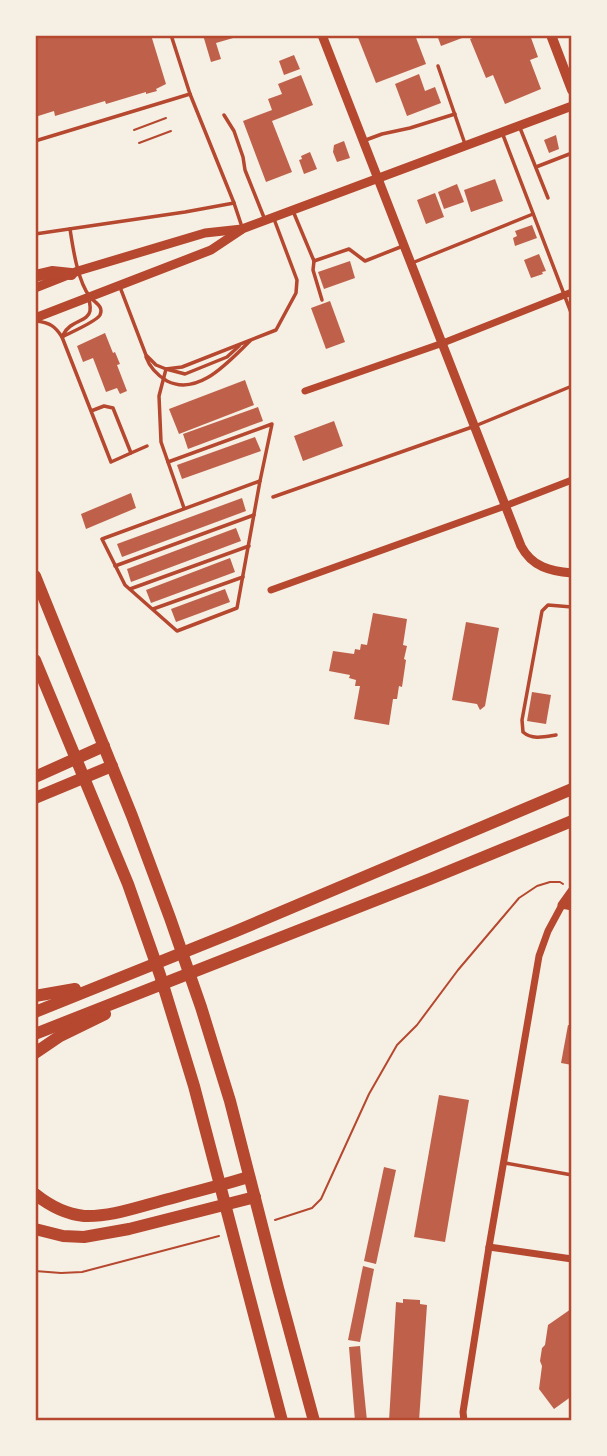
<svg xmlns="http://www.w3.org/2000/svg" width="607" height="1456" viewBox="0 0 607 1456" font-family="'PT Sans Narrow',sans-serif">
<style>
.building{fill:#bf614a}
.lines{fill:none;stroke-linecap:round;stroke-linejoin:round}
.path{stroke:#b5482f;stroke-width:2}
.service{stroke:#b5482f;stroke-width:3.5}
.minor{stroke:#b5482f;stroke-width:7}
.tertiary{stroke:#b5482f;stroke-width:9}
.secondary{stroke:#b5482f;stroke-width:10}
.trunk{stroke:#b5482f;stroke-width:12}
.neatline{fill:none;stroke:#b5482f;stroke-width:2.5}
</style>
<rect width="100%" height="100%" fill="#f6efe4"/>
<g class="building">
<polygon points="35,35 151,35 166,84 156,89 157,91 146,94 146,92 106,104 105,101 55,116 54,111 35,117"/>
<polygon points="203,35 239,35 240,36 216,43 221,59 211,62"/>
<polygon points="357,35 415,35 426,64 376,83"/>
<polygon points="437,35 461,35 462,38 441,46"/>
<polygon points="479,35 530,35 538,57 530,60 541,89 505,104 493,75 486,78 470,39"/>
<polygon points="294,55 300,69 284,75 279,61"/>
<polygon points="419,74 425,91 435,87 441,103 407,116 395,84"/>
<polygon points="301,75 313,105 272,121 292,172 266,182 243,121 272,110 268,99 282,94 278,84"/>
<polygon points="556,135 559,149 549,153 544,140"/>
<polygon points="344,141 350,158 337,162 333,152 334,145"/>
<polygon points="310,152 317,169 304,174 299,160 302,159 301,156"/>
<polygon points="495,179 503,201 471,212 464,190"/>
<polygon points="457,184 464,202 444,209 438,192"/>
<polygon points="435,193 444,217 426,224 417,200"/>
<polygon points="532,225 537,238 515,246 513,238 517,236 515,231"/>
<polygon points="539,254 546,271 542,272 543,274 531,278 524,260"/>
<polygon points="350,261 355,278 324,289 318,272"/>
<polygon points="330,301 345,342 326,349 311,308"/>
<polygon points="105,333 113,353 115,352 120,364 117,365 127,391 120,394 117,388 106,392 93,358 83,362 77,346"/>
<polygon points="245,380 254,405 179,434 169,409"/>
<polygon points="258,407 263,421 188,449 183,434"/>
<polygon points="334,421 343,446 303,461 294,436"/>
<polygon points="255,437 261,451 182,479 177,465"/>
<polygon points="131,493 136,508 86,529 81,514"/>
<polygon points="242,498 246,511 122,557 117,544"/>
<polygon points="236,528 241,541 131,582 127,569"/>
<polygon points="230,558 235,572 151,603 146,590"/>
<polygon points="225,589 230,602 176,622 171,609"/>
<polygon points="373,613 407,619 403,645 407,646 404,659 406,660 402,687 399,686 397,699 393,699 389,725 354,719 360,686 355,686 356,680 349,678 350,675 329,671 333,651 354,654 355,649 360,650 361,644 367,645"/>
<polygon points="466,622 499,628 485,706 480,710 477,704 452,700"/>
<polygon points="532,692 551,695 546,724 527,721"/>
<polygon points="568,1025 572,1026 572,1065 561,1063"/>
<polygon points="439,1095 469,1100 445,1242 414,1237"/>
<polygon points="384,1167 396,1170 376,1264 364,1261"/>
<polygon points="363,1266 374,1269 360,1342 348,1340"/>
<polygon points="403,1299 420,1300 420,1304 427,1305 419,1421 389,1421 396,1302 403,1303"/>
<polygon points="571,1309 572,1396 554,1409 539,1389 542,1366 540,1361 542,1348 545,1345 548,1325"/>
<polygon points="360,1346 363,1381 367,1421 355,1421 349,1347"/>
</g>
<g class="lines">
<g class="path">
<polyline points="134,130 166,118"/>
<polyline points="139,143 171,131"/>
<polyline points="275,1220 312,1208 321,1199 369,1094 397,1045 417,1025 458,970 519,898 537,886 550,882 560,882 563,884"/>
<polyline points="35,1271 61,1273 82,1272 219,1236"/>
</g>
<g class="service">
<polyline points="171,35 190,94 234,203 242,227"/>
<polyline points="438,66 465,144"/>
<polyline points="224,115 234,131 243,157 245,170 265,220"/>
<polyline points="520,128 548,198"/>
<polyline points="503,135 572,315"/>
<polyline points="35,141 190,94"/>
<polyline points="363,141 382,134 410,128 455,114"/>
<polyline points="536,167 572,153"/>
<polyline points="293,211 314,261 349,249 365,261 403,246"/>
<polyline points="35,234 185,212 234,203"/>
<polyline points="314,261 313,270 322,300"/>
<polyline points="412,263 533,214"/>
<polyline points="120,287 146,355 156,365 166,369 182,367 276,330 296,293 297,280 274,219"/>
<path d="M37,321c13,2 18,5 25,16l49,125 20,-9 -18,-45 -9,-2 -13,5"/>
<path d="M63,335c7,-15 25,-13 27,-24 1,-5 -1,-9 -1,-13"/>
<path d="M62,337c9,-5 34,-15 38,-22 4,-9 -5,-12 -10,-18 -12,-15 -17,-48 -20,-68"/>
<path d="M146,357c4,11 11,18 21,24 32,16 62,-20 83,-40"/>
<polyline points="131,453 147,446"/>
<polyline points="168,462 272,424 260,481"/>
<polygon points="260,481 237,608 177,631 125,585 102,539"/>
<polyline points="273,497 475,426 572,386"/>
<polyline points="184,508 161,442 159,396 166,369 185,374 227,357 239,346"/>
<polyline points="115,566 254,515"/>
<polyline points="130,589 249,546"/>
<polyline points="153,609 243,577"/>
<path d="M556,735c-12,2 -24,5 -33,-3l-1,-12 20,-109 6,-6 24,2"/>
<polyline points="505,1163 572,1175"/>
</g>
<g class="minor">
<polyline points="305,391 443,343 572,292"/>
<polyline points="271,590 505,506 572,480"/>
<polyline points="489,1247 572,1259"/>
<polyline points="464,1421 463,1412 489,1247 539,956 548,931 562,905 572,907"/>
</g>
<g class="tertiary">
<path d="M322,35l199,511c11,21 29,25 51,27"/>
<polyline points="35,288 78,271 205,233 242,229 572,106"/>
<polyline points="35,318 211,250 241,230"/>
<polyline points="562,905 572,891"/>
</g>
<polyline class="secondary" points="551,35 572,90"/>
<g class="trunk">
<polyline points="35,276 52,272 71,274"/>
<polyline points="35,576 132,816 170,918 201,1007 230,1101 278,1288 314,1421"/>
<polyline points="35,660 128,884 160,975 194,1086 282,1421"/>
<polyline points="35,777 104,746"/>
<polyline points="35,798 112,766"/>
<polyline points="35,996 75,989"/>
<polyline points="35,1012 234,932 572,789"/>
<polyline points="35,1034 430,879 572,821"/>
<polyline points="35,1053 60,1036 105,1014"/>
<path d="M35,1194c15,12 30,20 49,22 24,1 48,-7 70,-13 32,-9 64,-17 95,-26"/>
<polyline points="35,1229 63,1236 84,1237 129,1229 255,1197"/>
</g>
</g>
<rect width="607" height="1456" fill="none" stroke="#f6efe4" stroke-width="74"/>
<rect x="37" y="37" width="533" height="1382" class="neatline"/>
</svg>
